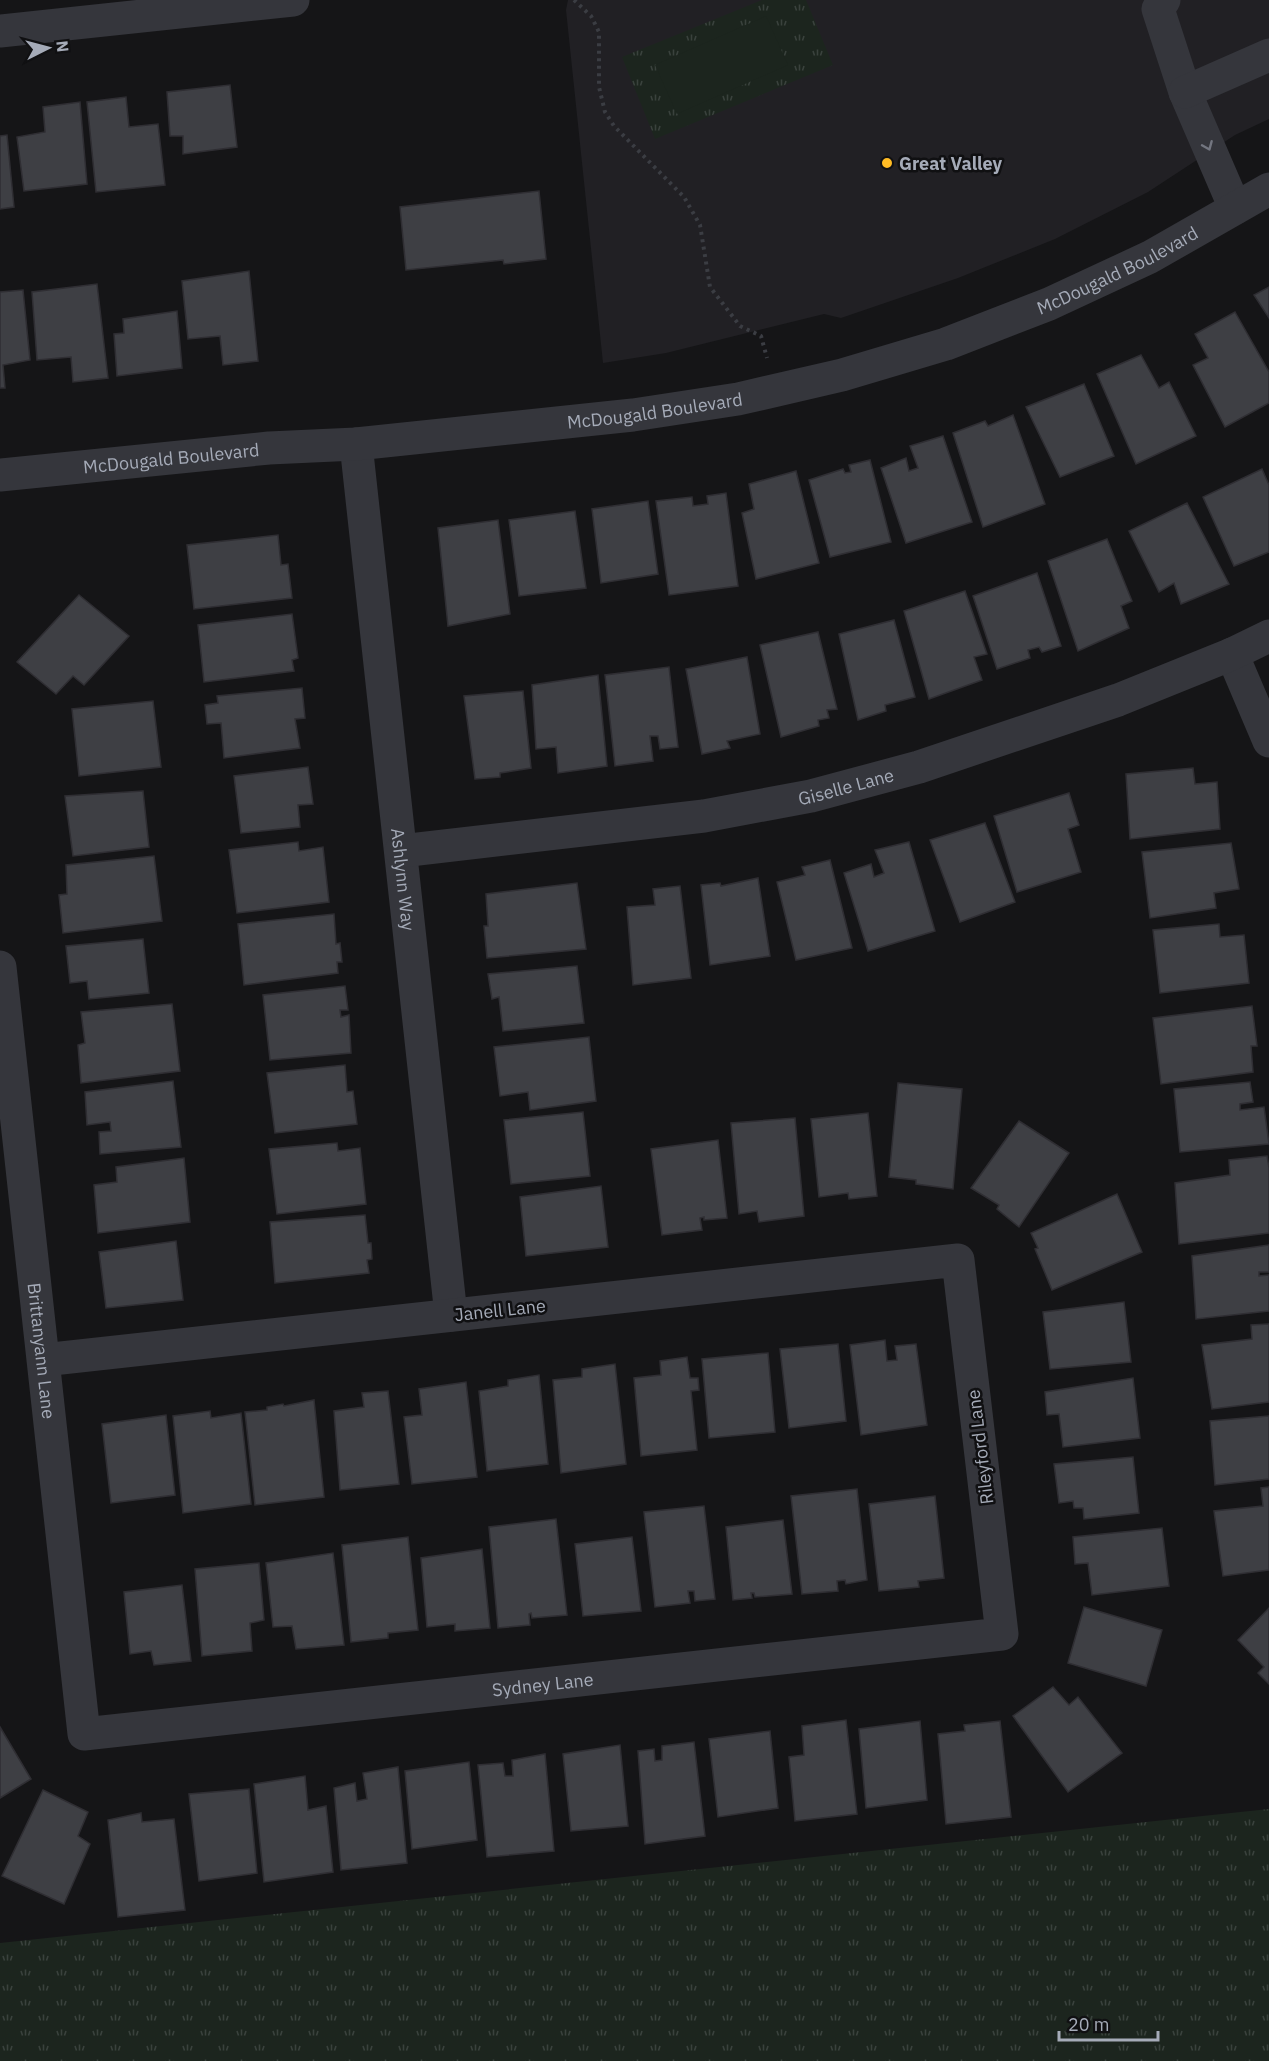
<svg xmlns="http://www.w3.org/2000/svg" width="1269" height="2061" viewBox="0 0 1269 2061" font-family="'IBM Plex Sans',sans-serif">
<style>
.built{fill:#212024}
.grass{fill:url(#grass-tufts)}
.pitch{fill:#1c251e}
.building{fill:#3e3f44;stroke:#2f2e33;stroke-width:1.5}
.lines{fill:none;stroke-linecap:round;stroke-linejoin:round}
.path{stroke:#3b3d43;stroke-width:4;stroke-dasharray:3 4.5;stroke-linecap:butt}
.minor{stroke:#35363c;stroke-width:33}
.oneway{stroke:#737680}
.poi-dot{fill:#ffbb24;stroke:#101012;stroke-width:2}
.labels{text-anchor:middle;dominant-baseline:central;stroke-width:5;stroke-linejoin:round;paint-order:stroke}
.poi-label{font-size:18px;font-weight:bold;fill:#a5abb8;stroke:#101012;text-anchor:start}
.street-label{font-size:18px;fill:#a5abb8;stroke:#101012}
</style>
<defs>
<pattern id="grass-tufts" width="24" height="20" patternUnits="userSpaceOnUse" patternTransform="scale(1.5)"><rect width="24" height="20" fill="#1c251e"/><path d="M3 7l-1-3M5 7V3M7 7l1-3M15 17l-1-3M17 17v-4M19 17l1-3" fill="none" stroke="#3a423d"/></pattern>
</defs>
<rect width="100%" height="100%" fill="#151517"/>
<polygon class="built" points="568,0 1269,0 1269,119 1235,135 1148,192 1055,239 958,278 841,318 824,314 666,353 603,363 566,10"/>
<g class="grass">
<polygon points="762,0 806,0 833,65 655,139 622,57"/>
<polygon points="1269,1809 1269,2061 0,2061 0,1943"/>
</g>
<polygon class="pitch" points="766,16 788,65 677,114 655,65"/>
<g class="building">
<polygon points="230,85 237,147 183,154 183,136 170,136 167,92"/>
<polygon points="126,97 129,127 158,124 165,185 96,192 87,102"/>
<polygon points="80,102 87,184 24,191 17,137 45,132 43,107"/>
<polygon points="7,135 14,207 0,209 0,136"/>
<polygon points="539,191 546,259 504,264 503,260 406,270 400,207"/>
<polygon points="249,271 258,361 223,365 220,336 188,339 182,281"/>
<polygon points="97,284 108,378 73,382 71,357 37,360 32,292"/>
<polygon points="1269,287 1269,318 1254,295"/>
<polygon points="23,290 30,360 3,365 5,388 0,388 0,292"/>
<polygon points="177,311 182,368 117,376 114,334 124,333 123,319"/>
<polygon points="1235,312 1269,372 1269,403 1225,427 1193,365 1208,358 1195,334"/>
<polygon points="1141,355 1159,388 1169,382 1196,436 1136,464 1097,374"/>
<polygon points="1084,384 1114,456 1060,477 1026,407"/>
<polygon points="1013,415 1045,504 983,527 953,433 985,421 988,426"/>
<polygon points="943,436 972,522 906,543 881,468 906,458 909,471 918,468 910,446"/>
<polygon points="870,460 891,542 830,557 809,480 843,469 845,473 851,472 849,465"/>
<polygon points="1262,469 1269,485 1269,552 1234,566 1203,497"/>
<polygon points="796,471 819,563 756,579 742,513 754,509 749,484"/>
<polygon points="726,493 738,586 669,595 656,501 692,497 693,506 708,504 707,496"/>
<polygon points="648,501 658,574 601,583 592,509"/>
<polygon points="1187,503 1229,584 1181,604 1174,583 1159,592 1129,531"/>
<polygon points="575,511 586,588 519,596 509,520"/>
<polygon points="498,520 510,614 448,626 438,528"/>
<polygon points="278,535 281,565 288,564 292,598 194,609 187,545"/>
<polygon points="1107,539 1132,601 1121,606 1129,628 1078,651 1048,561"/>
<polygon points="1037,573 1061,646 1042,652 1039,647 1028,650 1030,658 997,669 973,596"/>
<polygon points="965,591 987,654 974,657 982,680 929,699 904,611"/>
<polygon points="79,595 129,636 84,685 73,676 56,694 17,662"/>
<polygon points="292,614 298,658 292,660 294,671 204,682 198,625"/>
<polygon points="894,620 915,697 885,705 886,711 858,720 839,634"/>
<polygon points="818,632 837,709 827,710 829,718 818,720 819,726 781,737 760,645"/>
<polygon points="747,657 760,734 727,741 730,748 702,754 686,669"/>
<polygon points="669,667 678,747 660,749 658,736 650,736 653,761 615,766 605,675"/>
<polygon points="598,675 607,766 558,773 556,747 536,749 532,685"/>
<polygon points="302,688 305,718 295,719 300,748 224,758 221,723 207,724 205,705 218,703 217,696"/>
<polygon points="523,691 531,768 500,773 500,777 475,779 464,696"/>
<polygon points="153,701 161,767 79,776 72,709"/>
<polygon points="308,767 313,804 298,805 300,827 241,833 234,776"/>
<polygon points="1193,768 1195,784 1217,782 1220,829 1130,839 1126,774"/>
<polygon points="143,791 149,847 73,856 65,796"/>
<polygon points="1069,793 1079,825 1068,829 1081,872 1017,892 994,816"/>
<polygon points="985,823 1015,902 960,922 930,840"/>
<polygon points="298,842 299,851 323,847 329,902 237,913 229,850"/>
<polygon points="909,842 935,931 868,951 844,873 871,864 874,877 884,873 875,850"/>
<polygon points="1231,843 1239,889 1214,893 1216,908 1150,918 1142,852"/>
<polygon points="154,856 162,921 63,933 59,895 67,894 66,865"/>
<polygon points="830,860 852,948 796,960 777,882 805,875 802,867"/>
<polygon points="758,878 770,956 710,965 701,885 720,883 721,886"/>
<polygon points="577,883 586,949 487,958 484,926 488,926 486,894"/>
<polygon points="680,886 691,978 633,985 627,907 655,905 653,889"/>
<polygon points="334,914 336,944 340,943 342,962 337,962 338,973 244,985 238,924"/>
<polygon points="1219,924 1220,937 1244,935 1249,983 1160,993 1153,930"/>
<polygon points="143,939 149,993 89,999 87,981 70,983 66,946"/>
<polygon points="577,966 584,1023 503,1031 499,997 492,999 488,974"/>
<polygon points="345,986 348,1010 340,1010 341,1017 349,1015 351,1053 270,1060 263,995"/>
<polygon points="172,1004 180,1071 81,1083 78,1045 85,1043 81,1012"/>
<polygon points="1252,1006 1257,1046 1251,1046 1253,1072 1161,1084 1153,1018"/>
<polygon points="589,1037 596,1101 530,1110 528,1092 500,1096 494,1047"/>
<polygon points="345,1065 347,1092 353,1091 357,1124 275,1133 267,1073"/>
<polygon points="173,1081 181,1147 100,1154 99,1132 111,1131 110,1122 87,1125 85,1092"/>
<polygon points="1250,1082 1253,1102 1240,1104 1240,1110 1264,1107 1269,1144 1180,1152 1174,1089"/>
<polygon points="898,1083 962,1089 953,1189 916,1184 916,1180 889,1177"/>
<polygon points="583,1112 590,1176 511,1184 504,1120"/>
<polygon points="868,1113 877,1196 849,1199 848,1193 819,1197 811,1119"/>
<polygon points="795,1118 804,1216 759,1222 757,1211 739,1214 731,1123"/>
<polygon points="1019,1121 1069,1153 1019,1227 997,1209 999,1205 971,1188"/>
<polygon points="718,1140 727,1218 704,1220 704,1217 700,1218 702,1230 662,1235 651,1149"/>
<polygon points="337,1143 338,1151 360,1148 366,1204 277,1214 269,1149"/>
<polygon points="1267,1156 1269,1168 1269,1233 1179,1244 1175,1183 1230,1175 1229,1160"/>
<polygon points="184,1158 190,1222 98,1233 94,1185 117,1182 116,1167"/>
<polygon points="601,1186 608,1247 526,1256 520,1197"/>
<polygon points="1117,1194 1142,1252 1052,1290 1035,1249 1038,1248 1031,1233"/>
<polygon points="365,1215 368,1243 371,1243 372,1259 367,1260 369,1273 275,1283 270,1222"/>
<polygon points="176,1241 183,1300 106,1308 99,1252"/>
<polygon points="1269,1245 1269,1272 1259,1272 1259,1276 1269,1275 1269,1311 1196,1319 1192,1256"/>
<polygon points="1124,1302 1131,1362 1050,1369 1043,1312"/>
<polygon points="1269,1324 1269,1402 1212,1409 1202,1345 1252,1339 1251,1325"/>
<polygon points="885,1340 887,1361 897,1360 895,1346 916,1344 927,1425 861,1435 850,1345"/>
<polygon points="838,1344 846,1421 789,1428 780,1349"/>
<polygon points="768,1353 775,1432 709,1438 702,1359"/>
<polygon points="687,1357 690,1378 698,1378 699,1390 691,1391 697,1450 641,1456 634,1378 661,1375 660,1361"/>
<polygon points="615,1364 626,1464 561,1473 553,1380 582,1377 582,1369"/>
<polygon points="539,1375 548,1464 487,1471 479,1391 508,1386 508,1380"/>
<polygon points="1133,1378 1140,1438 1063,1447 1059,1414 1047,1415 1045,1392"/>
<polygon points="466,1382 477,1477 412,1484 404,1417 422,1415 419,1389"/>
<polygon points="388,1391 399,1484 340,1490 334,1411 364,1407 362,1393"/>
<polygon points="314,1400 324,1497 255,1505 245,1412 267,1410 267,1407 283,1404 284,1406"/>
<polygon points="210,1411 211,1418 241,1413 251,1504 183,1513 173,1416"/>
<polygon points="166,1415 175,1495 111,1503 102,1424"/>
<polygon points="1269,1416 1269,1479 1215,1485 1210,1421"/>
<polygon points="1133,1457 1139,1513 1084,1519 1083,1508 1074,1508 1073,1501 1059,1503 1054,1464"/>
<polygon points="1269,1487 1269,1570 1223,1576 1214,1511 1263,1506 1261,1488"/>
<polygon points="857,1489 867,1580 846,1584 845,1580 837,1581 838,1591 802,1594 791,1496"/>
<polygon points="935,1496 944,1578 918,1581 919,1587 879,1591 869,1504"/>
<polygon points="704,1506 715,1599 695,1601 694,1591 688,1591 690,1603 655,1607 644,1512"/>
<polygon points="556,1519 567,1615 532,1618 531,1613 529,1614 530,1625 498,1628 489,1527"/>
<polygon points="783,1520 792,1594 755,1597 754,1593 751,1593 752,1598 733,1600 726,1527"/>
<polygon points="1162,1528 1169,1586 1092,1595 1088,1563 1075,1564 1073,1537"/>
<polygon points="408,1537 418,1630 388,1633 388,1638 351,1642 342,1545"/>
<polygon points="632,1537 641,1611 583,1616 575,1544"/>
<polygon points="482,1549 490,1628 455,1631 455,1624 427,1627 421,1558"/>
<polygon points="333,1553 344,1645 296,1649 292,1626 273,1627 266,1563"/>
<polygon points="259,1563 264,1620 250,1623 252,1651 202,1656 195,1569"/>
<polygon points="182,1585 191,1661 154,1665 151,1651 130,1654 124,1592"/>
<polygon points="1084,1607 1162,1630 1146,1686 1068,1663"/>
<polygon points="1269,1608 1269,1684 1258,1673 1264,1667 1238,1640"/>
<polygon points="1053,1687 1069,1705 1078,1697 1122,1753 1068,1792 1013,1716"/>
<polygon points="846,1720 857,1814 795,1821 789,1757 804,1755 802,1726"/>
<polygon points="920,1721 927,1800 866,1808 859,1729"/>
<polygon points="1000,1721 1011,1817 946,1824 938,1734 965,1731 964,1725"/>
<polygon points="0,1727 31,1779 0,1798"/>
<polygon points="770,1731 778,1808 718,1817 709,1739"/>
<polygon points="694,1742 705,1836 645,1844 638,1751 654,1749 655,1761 662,1760 662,1746"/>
<polygon points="620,1745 628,1826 571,1831 563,1754"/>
<polygon points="545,1754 554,1851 487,1857 478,1765 503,1763 505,1776 513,1776 512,1760"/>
<polygon points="469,1762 477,1840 412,1849 405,1771"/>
<polygon points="398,1767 407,1863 341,1870 334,1788 355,1783 357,1801 367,1799 363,1773"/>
<polygon points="305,1776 308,1810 326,1806 333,1872 264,1882 254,1784"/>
<polygon points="249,1789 257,1873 199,1881 189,1794"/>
<polygon points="43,1790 88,1812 78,1836 90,1844 64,1904 2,1876"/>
<polygon points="141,1813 142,1822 174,1819 185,1910 118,1917 108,1820"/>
</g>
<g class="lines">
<polyline class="path" points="574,0 591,16 599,32 599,87 605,112 614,126 684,197 700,225 710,287 740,326 761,336 767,358"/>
<g class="minor">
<polyline points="1164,0 1158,9 1185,92 1235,208"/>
<polyline points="0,31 293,0"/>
<polyline points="1185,92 1269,55"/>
<path id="s1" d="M356,444l95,871"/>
<path id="s2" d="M0,475l269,-27 87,-4 277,-29 105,-16 104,-24 104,-31 103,-40 101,-47 119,-68"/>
<polyline points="1232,654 1269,741"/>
<path id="s3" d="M401,851l303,-35 107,-20 108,-29 199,-67 114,-46 37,-18"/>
<path id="s4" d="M0,967l84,767 918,-100 -44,-374 -915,100"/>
</g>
</g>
<defs><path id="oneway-chevron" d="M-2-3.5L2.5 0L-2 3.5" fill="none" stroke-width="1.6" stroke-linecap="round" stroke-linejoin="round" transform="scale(1.5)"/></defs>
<use class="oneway" href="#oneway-chevron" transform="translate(1208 146) rotate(67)"/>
<circle class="poi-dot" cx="887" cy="163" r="6"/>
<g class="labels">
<g class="poi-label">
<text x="899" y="163">Great Valley</text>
</g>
<g class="street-label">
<text stroke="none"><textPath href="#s2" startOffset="1144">McDougald Boulevard</textPath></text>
<text stroke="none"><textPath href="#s2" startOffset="658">McDougald Boulevard</textPath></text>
<text stroke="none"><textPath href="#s2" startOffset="172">McDougald Boulevard</textPath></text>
<text stroke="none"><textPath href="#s3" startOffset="450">Giselle Lane</textPath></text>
<text stroke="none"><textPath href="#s1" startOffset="438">Ashlynn Way</textPath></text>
<text transform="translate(500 1310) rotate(-6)">Janell Lane</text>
<text stroke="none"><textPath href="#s4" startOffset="386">Brittanyann Lane</textPath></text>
<text transform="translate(980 1447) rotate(-97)">Rileyford Lane</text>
<text stroke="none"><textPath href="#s4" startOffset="1233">Sydney Lane</textPath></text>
</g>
</g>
<g transform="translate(48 48) rotate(84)" stroke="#101012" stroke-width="4.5" paint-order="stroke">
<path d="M0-4.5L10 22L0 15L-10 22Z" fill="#a5abb8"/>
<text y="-9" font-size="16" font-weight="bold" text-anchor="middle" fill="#a5abb8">N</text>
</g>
<path d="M1059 2031v9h99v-9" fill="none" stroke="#a5abb8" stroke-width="3"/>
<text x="1068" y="2031" font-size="18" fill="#a5abb8" stroke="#101012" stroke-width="4.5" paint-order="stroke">20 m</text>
</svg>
